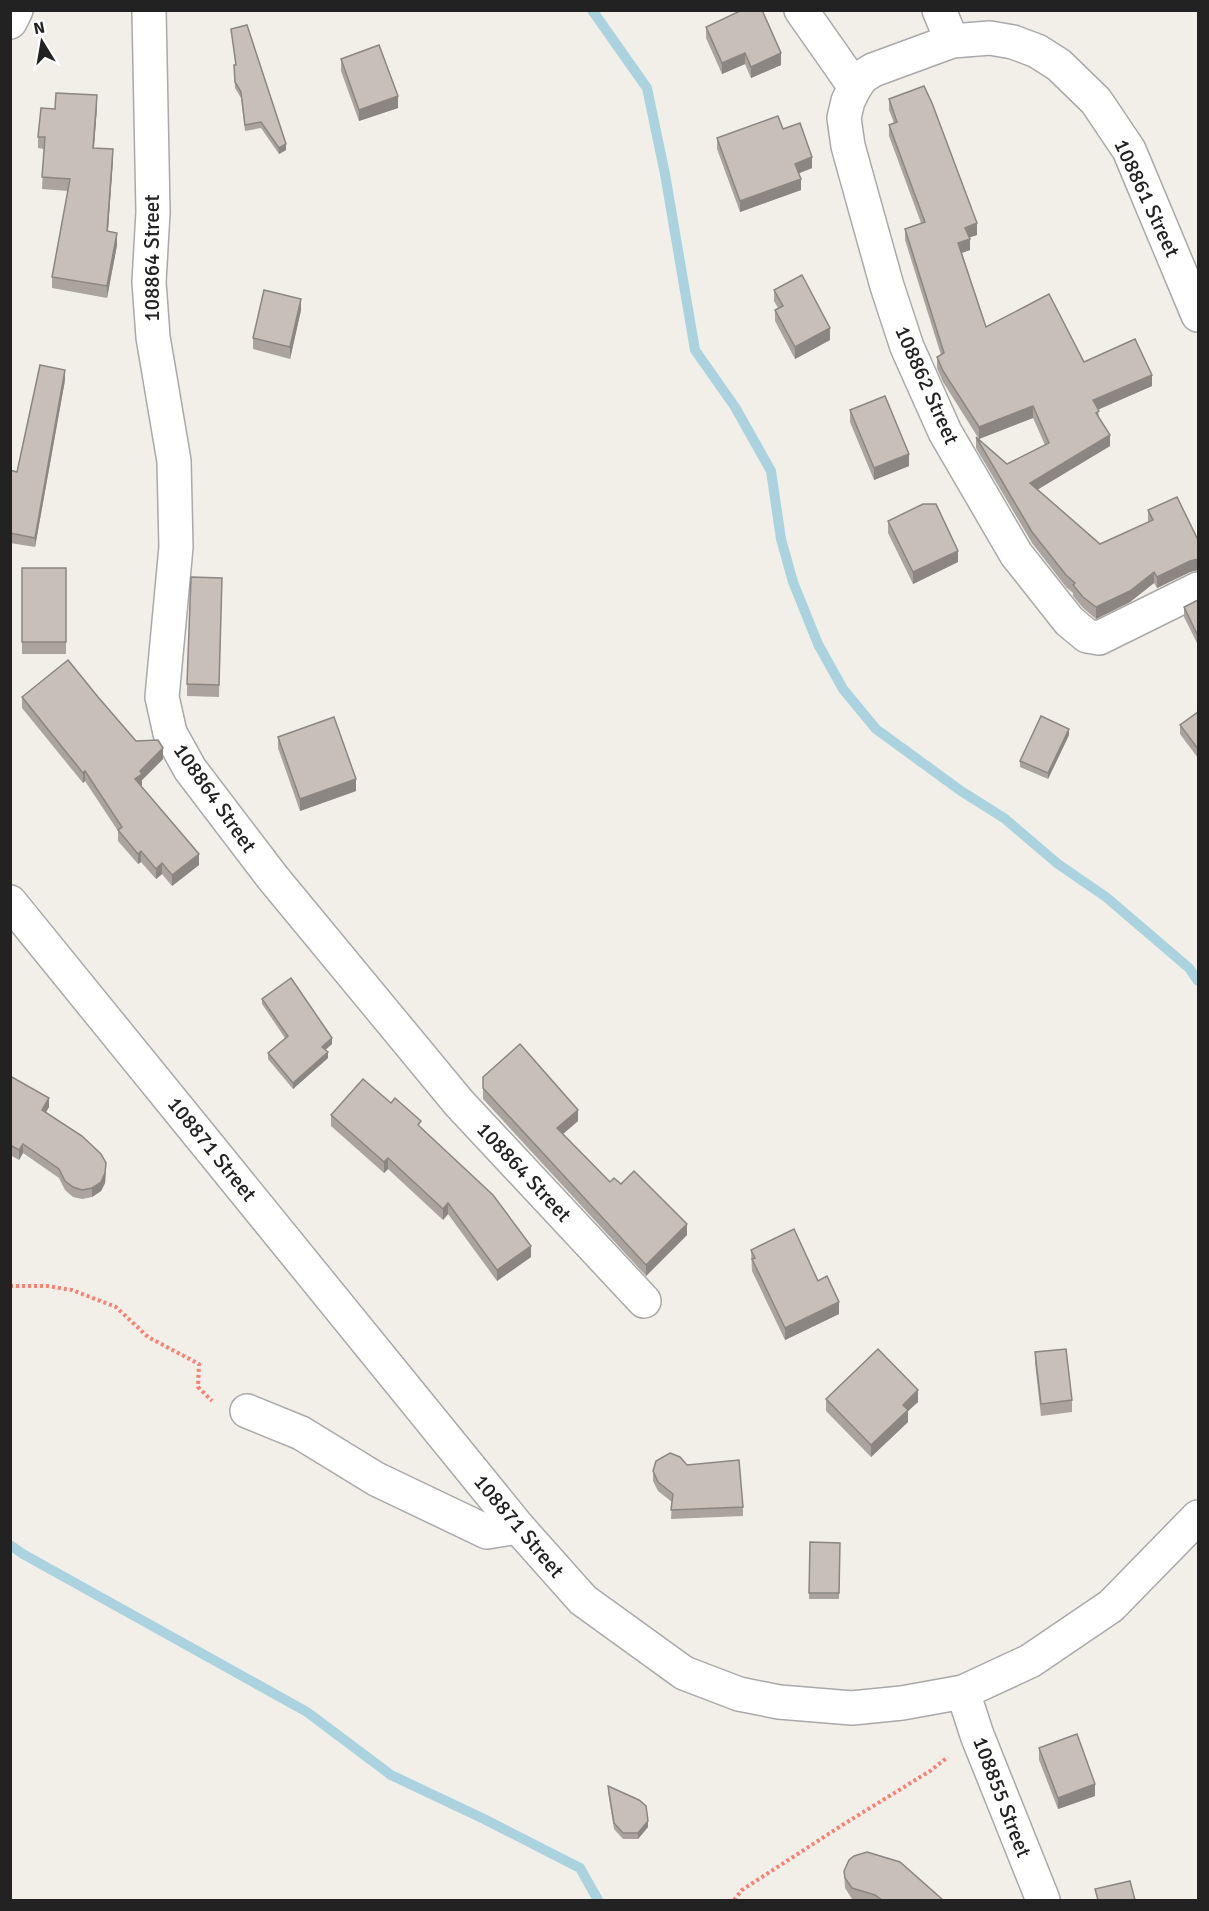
<svg xmlns="http://www.w3.org/2000/svg" width="1209" height="1911" viewBox="0 0 1209 1911" font-family="Signika,sans-serif">
<style>
.lines{fill:none;stroke-linecap:round;stroke-linejoin:round}
.stream{stroke:#aad3df;stroke-width:10}
.minor-casing{stroke:#a9a9a9;stroke-width:36}
.tertiary-casing{stroke:#a9a9a9;stroke-width:36}
.path{stroke:#fa8072;stroke-width:4;stroke-dasharray:3 3;stroke-linecap:butt}
.minor{stroke:#fff;stroke-width:33}
.tertiary{stroke:#fff;stroke-width:33}
.wall{fill:#aba49e}
.shaded-wall{fill:#8b8681}
.building{fill:#c7bfb8;stroke:#8b8681;stroke-width:1.5}
.labels{text-anchor:middle;dominant-baseline:central;stroke-width:6;stroke-linejoin:round;paint-order:stroke}
.street-label{font-size:21px;fill:#222;stroke:#fff}
</style>
<rect width="100%" height="100%" fill="#f2efe9"/>
<g class="lines">
<g class="stream">
<polyline points="592,10 647,88 665,174 695,350 735,407 771,471 781,539 793,582 818,644 843,689 876,729 961,791 1004,818 1058,864 1106,897 1189,968 1198,981"/>
<polyline points="10,1545 23,1554 307,1712 391,1775 484,1819 580,1868 598,1900"/>
</g>
<defs>
<g id="minor">
<polyline points="149,10 153,212 149,282 153,337 174,461 176,547 162,697 170,733 190,769 273,878 459,1103 644,1301"/>
<polyline points="801,10 855,87"/>
<polyline points="939,10 952,41"/>
<polyline points="1198,315 1129,150 1096,101 1059,65 1037,51 1013,42 990,38 952,41 873,70 862,77 855,87 848,101 844,118 848,146 887,286 907,347 945,432 1016,554 1069,621 1087,636 1099,638 1198,589"/>
<polyline points="247,1411 301,1433 376,1479 487,1532 518,1527"/>
<polyline points="963,1692 977,1735 1043,1900"/>
</g>
<g id="tertiary">
<polyline points="10,22 16,10"/>
<polyline points="10,902 518,1527 583,1600 684,1673 739,1694 779,1702 852,1708 902,1703 963,1692 1030,1661 1111,1606 1198,1517"/>
</g>
</defs>
<use href="#minor" class="minor-casing"/>
<use href="#tertiary" class="tertiary-casing"/>
<g class="path">
<polyline points="10,1286 47,1286 72,1290 116,1307 148,1337 199,1364 198,1387 212,1401"/>
<polyline points="734,1900 742,1890 844,1824 930,1771 948,1757"/>
</g>
<use href="#minor" class="minor"/>
<use href="#tertiary" class="tertiary"/>
</g>
<g class="wall">
<polygon points="706,27 781,65 751,78 745,64 722,74 706,38"/>
<polygon points="231,29 286,150 279,154 261,128 245,131 241,98 235,88 234,65 236,65"/>
<polygon points="341,59 398,108 359,121 341,71"/>
<polygon points="889,99 977,235 969,237 970,250 962,253 986,327 1152,386 1098,409 1099,417 1110,446 1037,490 1100,544 1148,522 1148,510 1198,540 1198,570 1190,572 1157,588 1154,583 1130,602 1096,619 1083,608 1073,596 1073,593 1066,587 1032,543 976,448 976,437 1007,464 1045,445 1033,418 979,439 943,382 937,368 937,357 941,355 905,240 905,229 921,223 889,136 889,125 894,123 889,110"/>
<polygon points="97,107 94,148 113,160 108,231 117,245 107,298 52,288 52,277 68,191 42,189 44,149 38,148 38,137 55,109"/>
<polygon points="783,129 812,168 799,173 801,190 740,212 717,149 717,138"/>
<polygon points="774,290 830,340 795,359 775,321 775,310 778,308 774,301"/>
<polygon points="301,310 290,359 253,349 253,338"/>
<polygon points="65,380 35,547 10,543 10,470 17,472"/>
<polygon points="850,410 909,466 874,480 850,422"/>
<polygon points="888,521 958,562 913,584 888,533"/>
<rect x="22" y="568" width="44" height="86"/>
<polygon points="222,578 219,697 187,696 187,684"/>
<polygon points="1198,600 1198,645 1184,617 1184,607"/>
<polygon points="22,697 98,697 136,741 163,759 142,780 142,785 141,786 199,865 172,886 162,874 156,879 141,862 138,864 118,841 118,831 85,781 83,783 22,708"/>
<polygon points="1198,712 1198,758 1180,734 1180,725"/>
<polygon points="1069,735 1048,779 1020,767 1020,761"/>
<polygon points="278,737 356,791 300,811 278,748"/>
<polygon points="262,999 332,1044 325,1050 328,1058 293,1089 268,1059 268,1053 285,1038 262,1004"/>
<polygon points="10,1076 49,1107 46,1112 106,1173 105,1183 101,1191 92,1197 82,1199 73,1197 65,1190 59,1178 23,1153 19,1160 10,1155"/>
<polygon points="483,1077 578,1121 563,1134 610,1182 621,1184 687,1235 646,1276 483,1099"/>
<polygon points="391,1103 421,1129 531,1257 497,1281 448,1214 443,1220 388,1169 384,1173 331,1126 331,1115"/>
<polygon points="751,1250 818,1281 839,1314 785,1340 752,1271"/>
<polygon points="1035,1352 1072,1400 1072,1412 1041,1416 1035,1363"/>
<polygon points="826,1399 918,1402 908,1411 908,1422 871,1457 826,1411"/>
<polygon points="687,1465 743,1507 743,1516 671,1519 672,1502 658,1491 653,1481 653,1471"/>
<polygon points="840,1543 839,1599 809,1599 809,1593"/>
<polygon points="1039,1748 1095,1796 1058,1809 1039,1760"/>
<polygon points="608,1786 648,1827 638,1839 623,1839 614,1829 608,1792"/>
<polygon points="844,1871 943,1900 859,1900 852,1899 845,1888"/>
</g>
<g class="shaded-wall">
<polygon points="745,53 745,64 722,74 722,63"/>
<polygon points="781,53 781,65 751,78 751,67"/>
<polygon points="97,95 97,107 93,159 93,148"/>
<polygon points="398,96 398,108 359,121 359,110"/>
<polygon points="286,144 286,150 279,154 279,148"/>
<polygon points="113,149 113,160 107,243 107,231"/>
<polygon points="812,157 812,168 795,175 795,164"/>
<polygon points="801,179 801,190 740,212 740,201"/>
<polygon points="977,223 977,235 965,239 965,228"/>
<polygon points="117,233 117,245 107,298 107,286"/>
<polygon points="970,239 970,250 958,254 958,243"/>
<polygon points="301,299 301,310 290,359 290,347"/>
<polygon points="830,328 830,340 795,359 795,347"/>
<polygon points="65,370 65,380 35,547 35,538"/>
<polygon points="1152,375 1152,386 1093,412 1093,400"/>
<polygon points="1033,406 1033,418 979,439 979,427"/>
<polygon points="1110,435 1110,446 1030,494 1030,483"/>
<polygon points="909,454 909,466 874,480 874,468"/>
<polygon points="958,551 958,562 913,584 913,572"/>
<polygon points="1198,559 1198,570 1190,572 1157,588 1157,577 1190,561"/>
<polygon points="1154,572 1154,583 1130,602 1096,619 1096,607"/>
<polygon points="1069,729 1069,735 1048,779 1048,773"/>
<polygon points="163,748 163,759 142,780 142,785 135,790 135,779 140,771"/>
<polygon points="85,771 85,781 83,783 83,773"/>
<polygon points="356,779 356,791 300,811 300,799"/>
<polygon points="141,851 141,862 138,864 138,854"/>
<polygon points="199,854 199,865 172,886 172,875"/>
<polygon points="162,863 162,874 156,879 156,869"/>
<polygon points="332,1038 332,1044 322,1053 322,1047"/>
<polygon points="328,1052 328,1058 293,1089 293,1083"/>
<polygon points="49,1098 49,1107 42,1119 42,1110"/>
<polygon points="578,1110 578,1121 557,1139 557,1128"/>
<polygon points="23,1144 23,1153 19,1160 19,1150"/>
<polygon points="388,1158 388,1169 384,1173 384,1162"/>
<polygon points="106,1163 105,1183 101,1191 92,1197 92,1188"/>
<polygon points="448,1203 448,1214 443,1220 443,1209"/>
<polygon points="687,1224 687,1235 646,1276 646,1265"/>
<polygon points="531,1246 531,1257 497,1281 497,1270"/>
<polygon points="839,1302 839,1314 785,1340 785,1328"/>
<polygon points="918,1390 918,1402 908,1411 908,1422 871,1457 871,1445 903,1405"/>
<polygon points="1095,1784 1095,1796 1058,1809 1058,1798"/>
<polygon points="648,1821 648,1827 638,1839 638,1833"/>
</g>
<g class="building">
<polygon points="742,10 762,10 781,53 751,67 745,53 722,63 706,27"/>
<polygon points="247,25 286,144 279,148 261,122 245,125 241,92 235,82 234,65 236,65 231,29"/>
<polygon points="379,45 398,96 359,110 341,59"/>
<polygon points="924,86 932,103 977,223 965,228 970,239 958,243 986,327 1049,294 1084,362 1135,339 1152,375 1093,400 1099,411 1096,413 1110,435 1030,483 1100,544 1153,520 1148,510 1177,497 1198,540 1198,559 1190,561 1157,577 1154,572 1130,591 1096,607 1083,597 1073,585 1075,583 1066,575 1032,532 976,437 1007,464 1049,443 1033,406 979,427 943,371 937,357 944,353 905,229 925,222 889,125 897,122 889,99"/>
<polygon points="56,93 97,95 93,148 113,149 107,231 117,233 107,286 52,277 70,179 42,177 45,137 38,137 41,108 55,109"/>
<polygon points="778,116 783,129 800,123 812,157 795,164 801,179 740,201 717,138"/>
<polygon points="802,275 830,328 795,347 775,310 783,306 774,290"/>
<polygon points="264,290 301,299 290,347 253,338"/>
<polygon points="40,365 65,370 35,538 10,533 10,470 17,472"/>
<polygon points="885,396 909,454 874,468 850,410"/>
<polygon points="923,504 936,504 958,551 913,572 888,521"/>
<rect x="22" y="568" width="44" height="74"/>
<polygon points="191,577 222,578 219,685 187,684"/>
<polygon points="1198,600 1198,636 1184,607"/>
<polygon points="68,660 98,697 136,741 158,740 163,748 140,771 142,774 135,779 199,854 172,875 162,863 156,869 141,851 138,854 118,830 122,827 85,771 83,773 22,697"/>
<polygon points="1198,712 1198,749 1180,725"/>
<polygon points="1041,716 1069,729 1048,773 1020,761"/>
<polygon points="334,717 356,779 300,799 278,737"/>
<polygon points="291,978 332,1038 322,1047 328,1052 293,1083 268,1053 288,1036 262,999"/>
<polygon points="520,1044 578,1110 557,1128 610,1182 614,1178 621,1184 634,1171 687,1224 646,1265 483,1088 483,1077"/>
<polygon points="10,1076 49,1098 42,1110 82,1136 101,1154 106,1163 105,1173 101,1182 92,1188 82,1190 73,1187 65,1181 59,1169 23,1144 19,1150 10,1145"/>
<polygon points="363,1079 391,1103 395,1098 421,1121 418,1125 493,1195 531,1246 497,1270 448,1203 443,1209 388,1158 384,1162 331,1115"/>
<polygon points="794,1229 818,1281 827,1276 839,1302 785,1328 752,1259 755,1258 751,1250"/>
<polygon points="878,1349 918,1390 903,1405 908,1410 871,1445 826,1399"/>
<polygon points="1066,1349 1072,1400 1041,1404 1035,1352"/>
<polygon points="670,1453 680,1457 687,1465 739,1460 743,1507 671,1510 673,1494 658,1482 653,1471 656,1461"/>
<polygon points="810,1542 840,1543 839,1593 809,1593"/>
<polygon points="1077,1734 1095,1784 1058,1798 1039,1748"/>
<polygon points="608,1786 639,1800 646,1806 648,1821 638,1833 623,1833 614,1823"/>
<polygon points="867,1852 900,1862 943,1900 882,1900 875,1895 852,1888 845,1878 844,1871 849,1860 854,1856"/>
<polygon points="1130,1881 1135,1900 1098,1900 1095,1889"/>
</g>
<g class="labels">
<g class="street-label">
<text transform="translate(1147 198) rotate(65)">108861 Street</text>
<text transform="translate(152 258) rotate(-90)">108864 Street</text>
<text transform="translate(927 385) rotate(66)">108862 Street</text>
<text transform="translate(215 798) rotate(55)">108864 Street</text>
<text transform="translate(212 1149) rotate(51)">108871 Street</text>
<text transform="translate(524 1172) rotate(47)">108864 Street</text>
<text transform="translate(519 1526) rotate(50)">108871 Street</text>
<text transform="translate(1002 1797) rotate(69)">108855 Street</text>
</g>
</g>
<rect width="1209" height="1911" fill="none" stroke="#222222" stroke-width="24"/>
<g transform="translate(42 42) rotate(349)" stroke="#ffffff" stroke-width="4.5" paint-order="stroke">
<path d="M0-4.5L10 22L0 15L-10 22Z" fill="#222222"/>
<text y="-9" font-size="16" font-weight="bold" text-anchor="middle" fill="#222222">N</text>
</g>
</svg>
